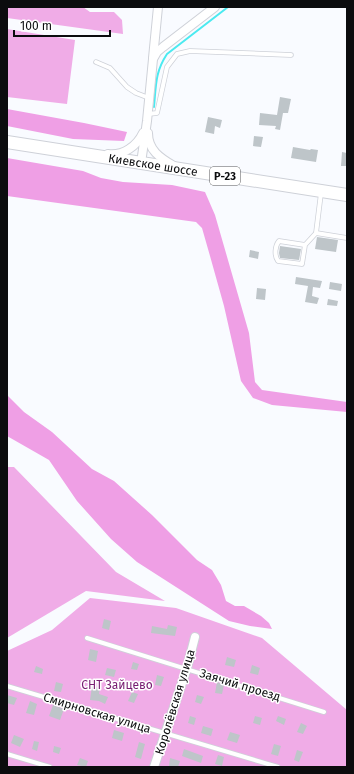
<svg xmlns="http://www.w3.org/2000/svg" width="354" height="774" viewBox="0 0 354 774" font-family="'Fira Sans',sans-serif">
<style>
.green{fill:#f0ace7}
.forest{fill:#ef9fe5}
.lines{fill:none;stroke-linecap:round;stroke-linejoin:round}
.stream{stroke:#4beaf0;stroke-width:2}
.building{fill:#bec5c9}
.service-casing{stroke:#ced1d8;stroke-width:5.5}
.minor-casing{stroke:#ced1d8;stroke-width:10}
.primary-casing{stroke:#ced1d8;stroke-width:14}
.service{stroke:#fff;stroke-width:4}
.minor{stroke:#fff;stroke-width:8}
.primary{stroke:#fff;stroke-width:12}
.labels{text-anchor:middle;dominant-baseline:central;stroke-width:3;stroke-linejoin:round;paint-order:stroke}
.shield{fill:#fff;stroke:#545556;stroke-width:1}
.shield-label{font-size:11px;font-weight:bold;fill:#0b0c0e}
.street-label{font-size:12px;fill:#0b0c0e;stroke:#fff}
.park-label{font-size:12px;fill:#781d72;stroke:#fff}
</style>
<rect width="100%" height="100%" fill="#f9fbff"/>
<g class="green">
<polygon points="7,7 83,7 90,12 114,12 122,20 123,34 7,18"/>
<polygon points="7,29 75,40 67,104 7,97"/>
<polygon points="7,467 14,467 116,572 165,601 86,591 7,638"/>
<polygon points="90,598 176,608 262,638 347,710 347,767 7,767 7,651 52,630"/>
</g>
<g class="forest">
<polygon points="7,109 84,123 127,132 124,141 73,139 7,126"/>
<polygon points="7,158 83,171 101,178 123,182 172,185 205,192 215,215 249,333 255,382 262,390 347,402 347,412 272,405 253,398 241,381 224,306 210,256 202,228 196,222 7,196"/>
<polygon points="7,395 24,412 52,432 92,469 114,481 152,515 197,560 212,570 221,585 226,601 235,606 244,606 261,616 269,623 272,629 250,626 229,621 137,562 111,539 77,501 49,460 7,436"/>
</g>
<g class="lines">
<path class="stream" d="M154,107c2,-21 1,-35 13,-53l61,-47"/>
</g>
<g class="building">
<polygon points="280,97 291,99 288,113 283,113 280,130 275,129 276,126 259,125 260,113 277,115"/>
<polygon points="208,117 222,120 220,128 215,126 214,134 205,132"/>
<polygon points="254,136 263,137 261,147 253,146"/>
<polygon points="293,147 310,150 311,149 318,150 316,162 291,158"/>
<polygon points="342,152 347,153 347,166 341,166"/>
<polygon points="317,237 338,240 336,252 315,249"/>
<polygon points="280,246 301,249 299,260 280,258 279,253"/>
<polygon points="250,250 259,252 258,259 249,257"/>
<polygon points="296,277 322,281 320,288 313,287 312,296 319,298 317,304 305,302 308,286 295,284"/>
<polygon points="330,282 342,284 341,291 329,289"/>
<polygon points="257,288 266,289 265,300 256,299"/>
<polygon points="328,299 338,301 337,306 327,305"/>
<polygon points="104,619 111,621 109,630 102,628"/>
<polygon points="168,625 177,627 175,636 151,633 152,626 167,629"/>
<polygon points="90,649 98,651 96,662 88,660"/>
<polygon points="227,657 236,660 234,667 225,665"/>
<polygon points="133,662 139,664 137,670 131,669"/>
<polygon points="252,665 260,668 258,675 250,673"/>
<polygon points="36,666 43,669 42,674 34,672"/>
<polygon points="107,668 116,670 114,677 105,675"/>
<polygon points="157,675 164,677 161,686 155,685"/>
<polygon points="56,682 63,684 61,692 54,691"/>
<polygon points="217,682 224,685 222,694 215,693"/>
<polygon points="92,686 100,688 99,694 108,697 105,704 99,701 90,700"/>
<polygon points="132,692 138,694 134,703 128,701"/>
<polygon points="7,695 17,698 14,705 7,703"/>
<polygon points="197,695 204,697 201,704 195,702"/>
<polygon points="30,701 37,704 34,715 26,713"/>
<polygon points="53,705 64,709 60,720 49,716"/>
<polygon points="190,716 196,718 194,725 188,723"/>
<polygon points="255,716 262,718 260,725 253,723"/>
<polygon points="278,716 286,719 284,725 276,721"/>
<polygon points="301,723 307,726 303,734 297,732"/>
<polygon points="203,726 213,729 211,736 201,733"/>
<polygon points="114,730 124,733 122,741 112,738"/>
<polygon points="230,732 240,735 237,743 227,740"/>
<polygon points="14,735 24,739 20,747 11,743"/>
<polygon points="34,741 39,742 37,751 32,749"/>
<polygon points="139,742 145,744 141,759 135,757"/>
<polygon points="274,744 281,746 278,756 271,754"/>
<polygon points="54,746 61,748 59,754 53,752"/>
<polygon points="184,749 203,756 201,763 182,756"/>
<polygon points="297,750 303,752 299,762 294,760"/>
<polygon points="218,755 224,757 222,766 215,764"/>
<polygon points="80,758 88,761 86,767 77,765"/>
<polygon points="170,758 180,761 178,767 169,766"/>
</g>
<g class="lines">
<defs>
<g id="service">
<polyline points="96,62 110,68 127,87 136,93 149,98"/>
<polyline points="148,114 157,113 167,67 177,54 190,51 291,55"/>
<polyline points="316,233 321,193"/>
<path d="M305,245l-26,-4c-4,5 -5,14 -1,20l24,3 3,-19 11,-12 31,5"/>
<polyline points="87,638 324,712"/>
<polyline points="7,686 278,767"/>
<polyline points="7,754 50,767"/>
</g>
<g id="minor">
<polyline points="153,58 158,7"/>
<path d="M148,133c0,17 12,25 26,33"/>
<path d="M108,154c15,2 29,-8 35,-21"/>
<polyline points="141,163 147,121 153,59 157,52 163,47 215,7"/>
<polyline points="154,767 187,668 195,637"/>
</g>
<polyline id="primary" points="7,142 347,195"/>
</defs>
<use href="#service" class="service-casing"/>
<use href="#minor" class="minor-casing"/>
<use href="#primary" class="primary-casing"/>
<use href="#service" class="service"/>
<use href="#minor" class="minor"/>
<use href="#primary" class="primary"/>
</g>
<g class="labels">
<rect class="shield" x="210" y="167" width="30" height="18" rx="3"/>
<g class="shield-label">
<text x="225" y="176">Р-23</text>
</g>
<g class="street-label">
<text transform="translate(153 165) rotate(9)">Киевское шоссе</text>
<text transform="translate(240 685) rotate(17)">Заячий проезд</text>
<text transform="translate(175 702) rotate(-73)">Королёвская улица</text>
<text transform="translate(97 713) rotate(17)">Смирновская улица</text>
</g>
<g class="park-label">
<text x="117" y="685">СНТ Зайцево</text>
</g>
</g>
<rect width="354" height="774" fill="none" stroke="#0b0c0e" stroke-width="16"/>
<path d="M14 30v6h96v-6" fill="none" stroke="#0b0c0e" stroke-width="2"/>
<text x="20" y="30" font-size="12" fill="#0b0c0e" stroke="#ffffff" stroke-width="3" paint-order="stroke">100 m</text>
</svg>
